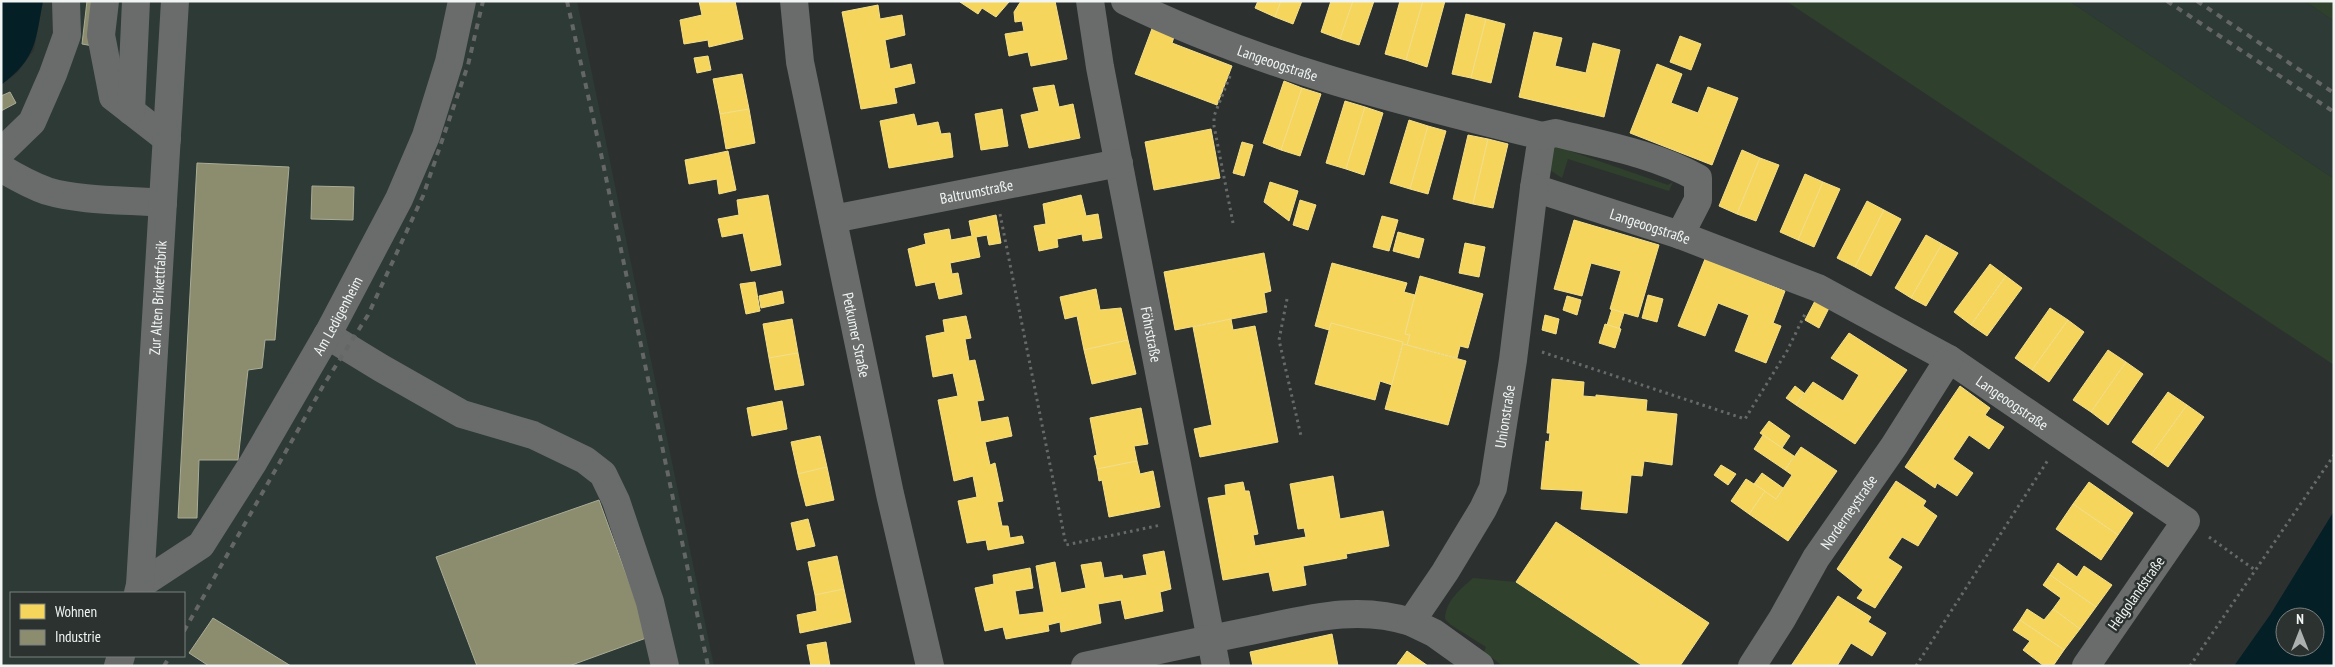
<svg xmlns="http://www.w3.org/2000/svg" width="2335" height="667" viewBox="0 0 2335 667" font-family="'PT Sans Narrow',sans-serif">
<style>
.built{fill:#2d3a36;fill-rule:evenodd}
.green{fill:#2f402c}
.water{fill:#041f25;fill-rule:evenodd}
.homes{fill:#f6d55c;stroke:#f4df8a}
.industry{fill:#8c8c6e;stroke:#aaac96}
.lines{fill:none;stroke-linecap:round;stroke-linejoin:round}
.path{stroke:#686a6a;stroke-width:3;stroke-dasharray:2.5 4;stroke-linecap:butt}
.minor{stroke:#696c6b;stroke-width:28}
.major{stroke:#696c6b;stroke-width:28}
.rail{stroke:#646766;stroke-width:4;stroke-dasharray:6 6;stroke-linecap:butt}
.labels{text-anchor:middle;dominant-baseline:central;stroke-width:5;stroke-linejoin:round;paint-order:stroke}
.street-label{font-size:15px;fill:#f1f6f4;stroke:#2b3230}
</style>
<rect width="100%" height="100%" fill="#2c312f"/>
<g class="built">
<path d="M43,1h534l137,665h-713v-581l16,-12 17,-23zM11,593h173v63h-173z"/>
<polygon points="2069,1 2305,1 2334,21 2334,179"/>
</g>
<g class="green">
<polygon points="1786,1 2069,1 2334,179 2334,365"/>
<polygon points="2305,1 2334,1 2334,21"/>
<polygon points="1564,145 1570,151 1668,185 1673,182 1669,191 1568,159 1562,178 1550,170 1552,148"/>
<path d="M1473,578l43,4 127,84h-140l-19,-14 2,-5 -35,-22 -6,-6c1,-19 15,-29 28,-41z"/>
</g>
<g class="water">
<path d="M1,1h42c-8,41 -6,57 -42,84z"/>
<path d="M2334,511v155h-100l36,-51zM2285,617h30v30h-30z"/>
</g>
<g class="homes">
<polygon points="699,1 735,1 743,39 709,47 708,40 684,44 680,20 702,15"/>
<polygon points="1021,1 1055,1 1067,59 1031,66 1028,52 1009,56 1005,34 1024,31 1022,21 1015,22 1014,12"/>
<polygon points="1258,1 1281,1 1275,17 1255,8"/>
<polygon points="1281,1 1302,1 1293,24 1275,17"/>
<polygon points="1331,1 1353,1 1340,39 1321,32"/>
<polygon points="1353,1 1374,1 1359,45 1340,39"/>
<polygon points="1400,1 1423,1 1406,60 1385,54"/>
<polygon points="1423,1 1445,1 1427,67 1406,60"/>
<polygon points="960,2 1008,1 1009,2 996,17 982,8 978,14"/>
<polygon points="878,5 880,19 902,15 905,35 885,40 890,69 911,64 915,83 894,88 897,103 861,109 842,12"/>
<polygon points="1466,14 1486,19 1471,78 1452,74"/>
<polygon points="1486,19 1505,24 1491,83 1471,78"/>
<polygon points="1153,26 1175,34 1172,43 1232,66 1217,105 1135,74"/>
<polygon points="1534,32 1562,38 1555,66 1586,73 1593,43 1620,50 1604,117 1519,97"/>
<polygon points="1680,36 1701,44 1691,70 1670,62"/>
<polygon points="708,56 711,70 697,73 694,58"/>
<polygon points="1657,64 1682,74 1671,103 1698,113 1708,87 1738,98 1712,165 1630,133"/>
<polygon points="742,74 749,109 720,114 713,79"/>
<polygon points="1284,81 1302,88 1281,150 1263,143"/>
<polygon points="1054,85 1059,107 1073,104 1080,138 1029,148 1021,115 1039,111 1033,88"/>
<polygon points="1302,88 1321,94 1300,156 1281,150"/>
<polygon points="1345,101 1365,107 1346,169 1326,163"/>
<polygon points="1365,107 1383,113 1364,175 1346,169"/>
<polygon points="749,109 755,143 726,149 720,114"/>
<polygon points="1002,109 1008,146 981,150 975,114"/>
<polygon points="914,114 917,126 938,122 941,134 950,133 953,157 889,168 880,121"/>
<polygon points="1409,120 1428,126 1410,189 1390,183"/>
<polygon points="1428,126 1446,131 1428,194 1410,189"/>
<polygon points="1211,129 1220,178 1154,190 1145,142"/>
<polygon points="1468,135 1488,139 1473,204 1453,199"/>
<polygon points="1488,139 1508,144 1493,208 1473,204"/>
<polygon points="1242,142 1253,145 1244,176 1233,173"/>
<polygon points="1742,150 1760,158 1737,214 1719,206"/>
<polygon points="728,151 736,190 719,194 717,179 689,184 685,160"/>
<polygon points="1760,158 1779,165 1756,221 1737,214"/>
<polygon points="1805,174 1823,182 1798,240 1780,232"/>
<polygon points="1270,182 1298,191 1289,221 1264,202"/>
<polygon points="1823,182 1840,189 1814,247 1798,240"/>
<polygon points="768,195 781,265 751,271 743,233 722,237 718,219 739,215 737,200"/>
<polygon points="1081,195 1086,216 1098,214 1102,238 1083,241 1082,234 1057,239 1058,247 1039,251 1034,226 1046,224 1043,204"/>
<polygon points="1300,200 1316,205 1308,230 1293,225"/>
<polygon points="1867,201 1884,210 1855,267 1837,258"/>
<polygon points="1884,210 1901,219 1871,276 1855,267"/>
<polygon points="996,215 1001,243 989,245 987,235 976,237 980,257 950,263 952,274 958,273 962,294 939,299 935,282 916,286 908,249 926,244 924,234 949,229 951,240 972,236 969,221"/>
<polygon points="1382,216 1398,220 1389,251 1373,247"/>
<polygon points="1574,220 1659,245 1638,317 1610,309 1621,271 1591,263 1582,296 1554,289"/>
<polygon points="1398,232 1424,239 1419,258 1393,251"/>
<polygon points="1926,235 1942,244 1911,298 1895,288"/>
<polygon points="1465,243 1485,247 1479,277 1459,273"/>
<polygon points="1942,244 1958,253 1926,306 1911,298"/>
<polygon points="1264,253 1271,291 1264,293 1267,312 1175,330 1164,272"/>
<polygon points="1705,259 1785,291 1773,323 1781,326 1766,363 1735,351 1749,315 1718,303 1705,336 1678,326"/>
<polygon points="1332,263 1407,283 1404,292 1415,295 1405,334 1410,335 1407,345 1331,323 1329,330 1315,326"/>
<polygon points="1990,264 2006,276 1971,325 1954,312"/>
<polygon points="1420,276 1483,294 1468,348 1460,346 1457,358 1407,345 1410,335 1405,334"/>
<polygon points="2006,276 2022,288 1987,336 1971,325"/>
<polygon points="755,282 760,311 746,314 740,284"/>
<polygon points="1096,289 1100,310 1121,308 1128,340 1084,350 1077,316 1065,319 1060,297"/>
<polygon points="782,291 784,303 761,308 759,296"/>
<polygon points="1648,295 1663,299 1657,322 1642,318"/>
<polygon points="1567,296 1581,300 1577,315 1563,310"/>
<polygon points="1817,297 1831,304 1819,328 1805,320"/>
<polygon points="2050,308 2068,320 2032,370 2015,358"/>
<polygon points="1612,309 1624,313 1619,329 1607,325"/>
<polygon points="1545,315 1559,319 1556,334 1542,330"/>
<polygon points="966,316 971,338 965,339 969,361 975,360 984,400 977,401 981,422 1008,417 1012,436 985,442 990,465 995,463 1003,501 997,502 1002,526 1008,526 1010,538 1022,536 1024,543 988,550 986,540 967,543 958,501 977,497 973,476 954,481 938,400 958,396 953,373 933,377 926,336 945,332 943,320"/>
<polygon points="792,319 798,353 769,358 763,324"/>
<polygon points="1231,319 1233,330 1255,326 1278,442 1200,457 1194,429 1212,425 1193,327"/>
<polygon points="2068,320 2084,332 2049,382 2032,370"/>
<polygon points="1331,323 1403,342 1392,385 1380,381 1375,400 1315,384"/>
<polygon points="1605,324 1621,329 1615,348 1599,343"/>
<polygon points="1849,333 1907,370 1855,444 1796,405 1813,382 1843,401 1859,375 1831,358"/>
<polygon points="1128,340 1136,374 1092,384 1084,350"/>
<polygon points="1403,344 1466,361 1448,425 1385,409"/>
<polygon points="2108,350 2126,362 2091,412 2073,400"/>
<polygon points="798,353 804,385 775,390 769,358"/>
<polygon points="2126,362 2143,374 2108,425 2091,412"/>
<polygon points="1552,379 1584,382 1583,396 1596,397 1596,395 1647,400 1646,411 1677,414 1672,465 1644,461 1642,476 1631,475 1627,513 1581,509 1583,491 1541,489 1546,441 1549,442 1550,433 1547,433"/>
<polygon points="1795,386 1804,393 1796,405 1786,398"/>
<polygon points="1960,386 1990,408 1985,415 2004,427 1989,449 1969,435 1953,459 1973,473 1957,496 1937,483 1935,488 1905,467"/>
<polygon points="2168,392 2187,405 2151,455 2132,442"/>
<polygon points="782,401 787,429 752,436 747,408"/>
<polygon points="2187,405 2204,417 2168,467 2151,455"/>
<polygon points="1141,408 1148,444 1134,446 1137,461 1097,469 1094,456 1097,455 1090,418"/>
<polygon points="1769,421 1790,436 1782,448 1760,433"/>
<polygon points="1763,435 1794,456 1785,470 1754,449"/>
<polygon points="820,436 827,467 798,474 791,442"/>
<polygon points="1801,447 1837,471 1788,541 1749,514 1765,491 1776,499 1792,475 1785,470"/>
<polygon points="1137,461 1140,474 1153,471 1160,507 1109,517 1102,480 1099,481 1097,469"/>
<polygon points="1721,465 1736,474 1728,485 1714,475"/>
<polygon points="827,467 834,500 806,506 798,474"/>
<polygon points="1762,473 1783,488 1776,499 1754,484"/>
<polygon points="1333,476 1340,519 1383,511 1389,546 1346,554 1347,558 1303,566 1306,585 1273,591 1269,572 1223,580 1208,498 1226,495 1225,485 1243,482 1245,491 1249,491 1258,534 1253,535 1255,546 1306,537 1304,528 1298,529 1290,484"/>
<polygon points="1746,479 1765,491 1749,514 1731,501"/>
<polygon points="1896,481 1926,501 1923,506 1937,516 1918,546 1902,537 1888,558 1902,567 1875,608 1857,598 1863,590 1837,569"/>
<polygon points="2089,482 2133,513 2118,535 2073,504"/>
<polygon points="2073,504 2118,535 2101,560 2056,529"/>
<polygon points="808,519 815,546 797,550 791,523"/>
<polygon points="1556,522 1709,623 1680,666 1643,666 1516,582"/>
<polygon points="1164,551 1171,589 1160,592 1163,611 1125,619 1121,600 1098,604 1101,623 1061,632 1060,622 1048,625 1049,631 1006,639 1003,627 985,631 975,588 994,584 993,575 1030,568 1033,588 1015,591 1019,615 1044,612 1036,566 1055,562 1061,593 1086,588 1081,565 1101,562 1104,578 1122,575 1123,579 1147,575 1143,555"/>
<polygon points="837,556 844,589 815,595 808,562"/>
<polygon points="2058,563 2077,577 2084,566 2112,585 2096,607 2050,575"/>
<polygon points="2050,575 2096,607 2080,629 2053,609 2061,598 2043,585"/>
<polygon points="844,589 851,622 800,633 797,615 817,611 815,595"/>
<polygon points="1838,596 1871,617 1868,622 1886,633 1872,656 1851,643 1837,666 1791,666"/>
<polygon points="2027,609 2044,620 2053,609 2080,629 2064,650 2020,620"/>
<polygon points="2020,620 2064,650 2053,666 2044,666 2023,650 2030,641 2013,630"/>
<polygon points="1332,634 1338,666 1253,666 1250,652"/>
<polygon points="826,642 830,666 811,666 807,645"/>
<polygon points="1407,651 1428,666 1396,666"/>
</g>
<g class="industry">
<polygon points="87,1 97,1 93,46 82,44"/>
<polygon points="10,92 16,103 1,111 1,96"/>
<polygon points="197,163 289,167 275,340 265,340 262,368 248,370 238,460 199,460 197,518 178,518"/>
<polygon points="312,186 354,187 353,220 311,219"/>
<polygon points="599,500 649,637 569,666 477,666 436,557"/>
<polygon points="213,618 291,666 209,666 189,653"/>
</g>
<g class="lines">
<g class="path">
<polyline points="1230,76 1214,116 1214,126 1233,223"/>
<polyline points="1000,214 1066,545 1161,525"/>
<polyline points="1287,299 1279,340 1301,436"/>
<polyline points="1542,352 1745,419 1787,351 1806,312"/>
<polyline points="2209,537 2255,570"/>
<polyline points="1916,666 2048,460"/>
<polyline points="2190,666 2334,455"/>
</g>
<g class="minor">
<polyline points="105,1 101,35 113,97 167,139"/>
<path id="s1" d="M1090,1l10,66 116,599"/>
<path id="s2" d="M1125,1c133,65 275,100 417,135l-8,52 146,47 138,53 131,71 237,162 -100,145"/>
<polyline points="131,111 136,1"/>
<path d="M1542,136l14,-3c48,12 99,21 142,45v22l-18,35"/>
<polyline points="1,152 32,122 53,74 67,35 66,1"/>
<path d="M1,168c15,9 29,17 46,23 32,10 81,9 116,12"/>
<path id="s3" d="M833,219l286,-56"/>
<polyline points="327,335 381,368 462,414 533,435 585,460 603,474 616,501 650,602 665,666"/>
<path id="s4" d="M140,585l61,-40 52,-82 77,-133 69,-131 27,-63 23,-74 13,-61"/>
<path id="s5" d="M138,593l2,-8 35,-584"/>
<polyline points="118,666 121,656"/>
<path d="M1085,666c55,-12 110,-24 165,-35 55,-11 105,-27 161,-9"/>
<path id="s6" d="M1480,666l-46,-33 -23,-11 34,-50 38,-63 10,-21 20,-128 21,-172"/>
<path id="s7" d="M1752,666l30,-47 34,-61 78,-112 55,-87"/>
</g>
<path class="major" id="s8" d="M794,1l6,61 90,432 40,172"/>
<g class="rail">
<polyline points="567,1 600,149 708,666"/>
<polyline points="2167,1 2334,112"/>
<polyline points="2197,1 2334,93"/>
<polyline points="184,631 323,386 368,315 423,196 468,65 483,1"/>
<polyline points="164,666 170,656"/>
</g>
</g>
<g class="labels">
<g class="street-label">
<text stroke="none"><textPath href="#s2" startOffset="165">Langeoogstraße</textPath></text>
<text stroke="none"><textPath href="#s3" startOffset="146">Baltrumstraße</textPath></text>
<text stroke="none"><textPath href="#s2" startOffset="614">Langeoogstraße</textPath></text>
<text stroke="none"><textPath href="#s5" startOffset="296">Zur Alten Brikettfabrik</textPath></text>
<text stroke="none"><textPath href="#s4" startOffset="340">Am Ledigenheim</textPath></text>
<text stroke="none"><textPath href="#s8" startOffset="340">Petkumer Straße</textPath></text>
<text stroke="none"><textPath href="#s1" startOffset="339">Föhrstraße</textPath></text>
<text stroke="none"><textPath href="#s2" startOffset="1019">Langeoogstraße</textPath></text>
<text stroke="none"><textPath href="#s6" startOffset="312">Unionstraße</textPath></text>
<text stroke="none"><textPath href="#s7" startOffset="182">Norderneystraße</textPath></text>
<text transform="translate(2136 593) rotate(-55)">Helgolandstraße</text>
</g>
</g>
<rect width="2335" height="667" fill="none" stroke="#f1f6f4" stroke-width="5"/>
<rect x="10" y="592" width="175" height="65" fill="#2b3230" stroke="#7a807e"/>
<rect x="20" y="604" width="25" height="15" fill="#f6d55c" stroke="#7a807e"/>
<text x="55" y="617" font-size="15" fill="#f1f6f4">Wohnen</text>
<rect x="20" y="630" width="25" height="15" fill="#8c8c6e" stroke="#7a807e"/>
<text x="55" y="642" font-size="15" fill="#f1f6f4">Industrie</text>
<g transform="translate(2300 632)"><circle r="24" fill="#2b3230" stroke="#7a807e"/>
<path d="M0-4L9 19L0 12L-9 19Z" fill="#acb1af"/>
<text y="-8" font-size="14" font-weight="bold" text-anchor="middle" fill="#f1f6f4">N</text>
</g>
</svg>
